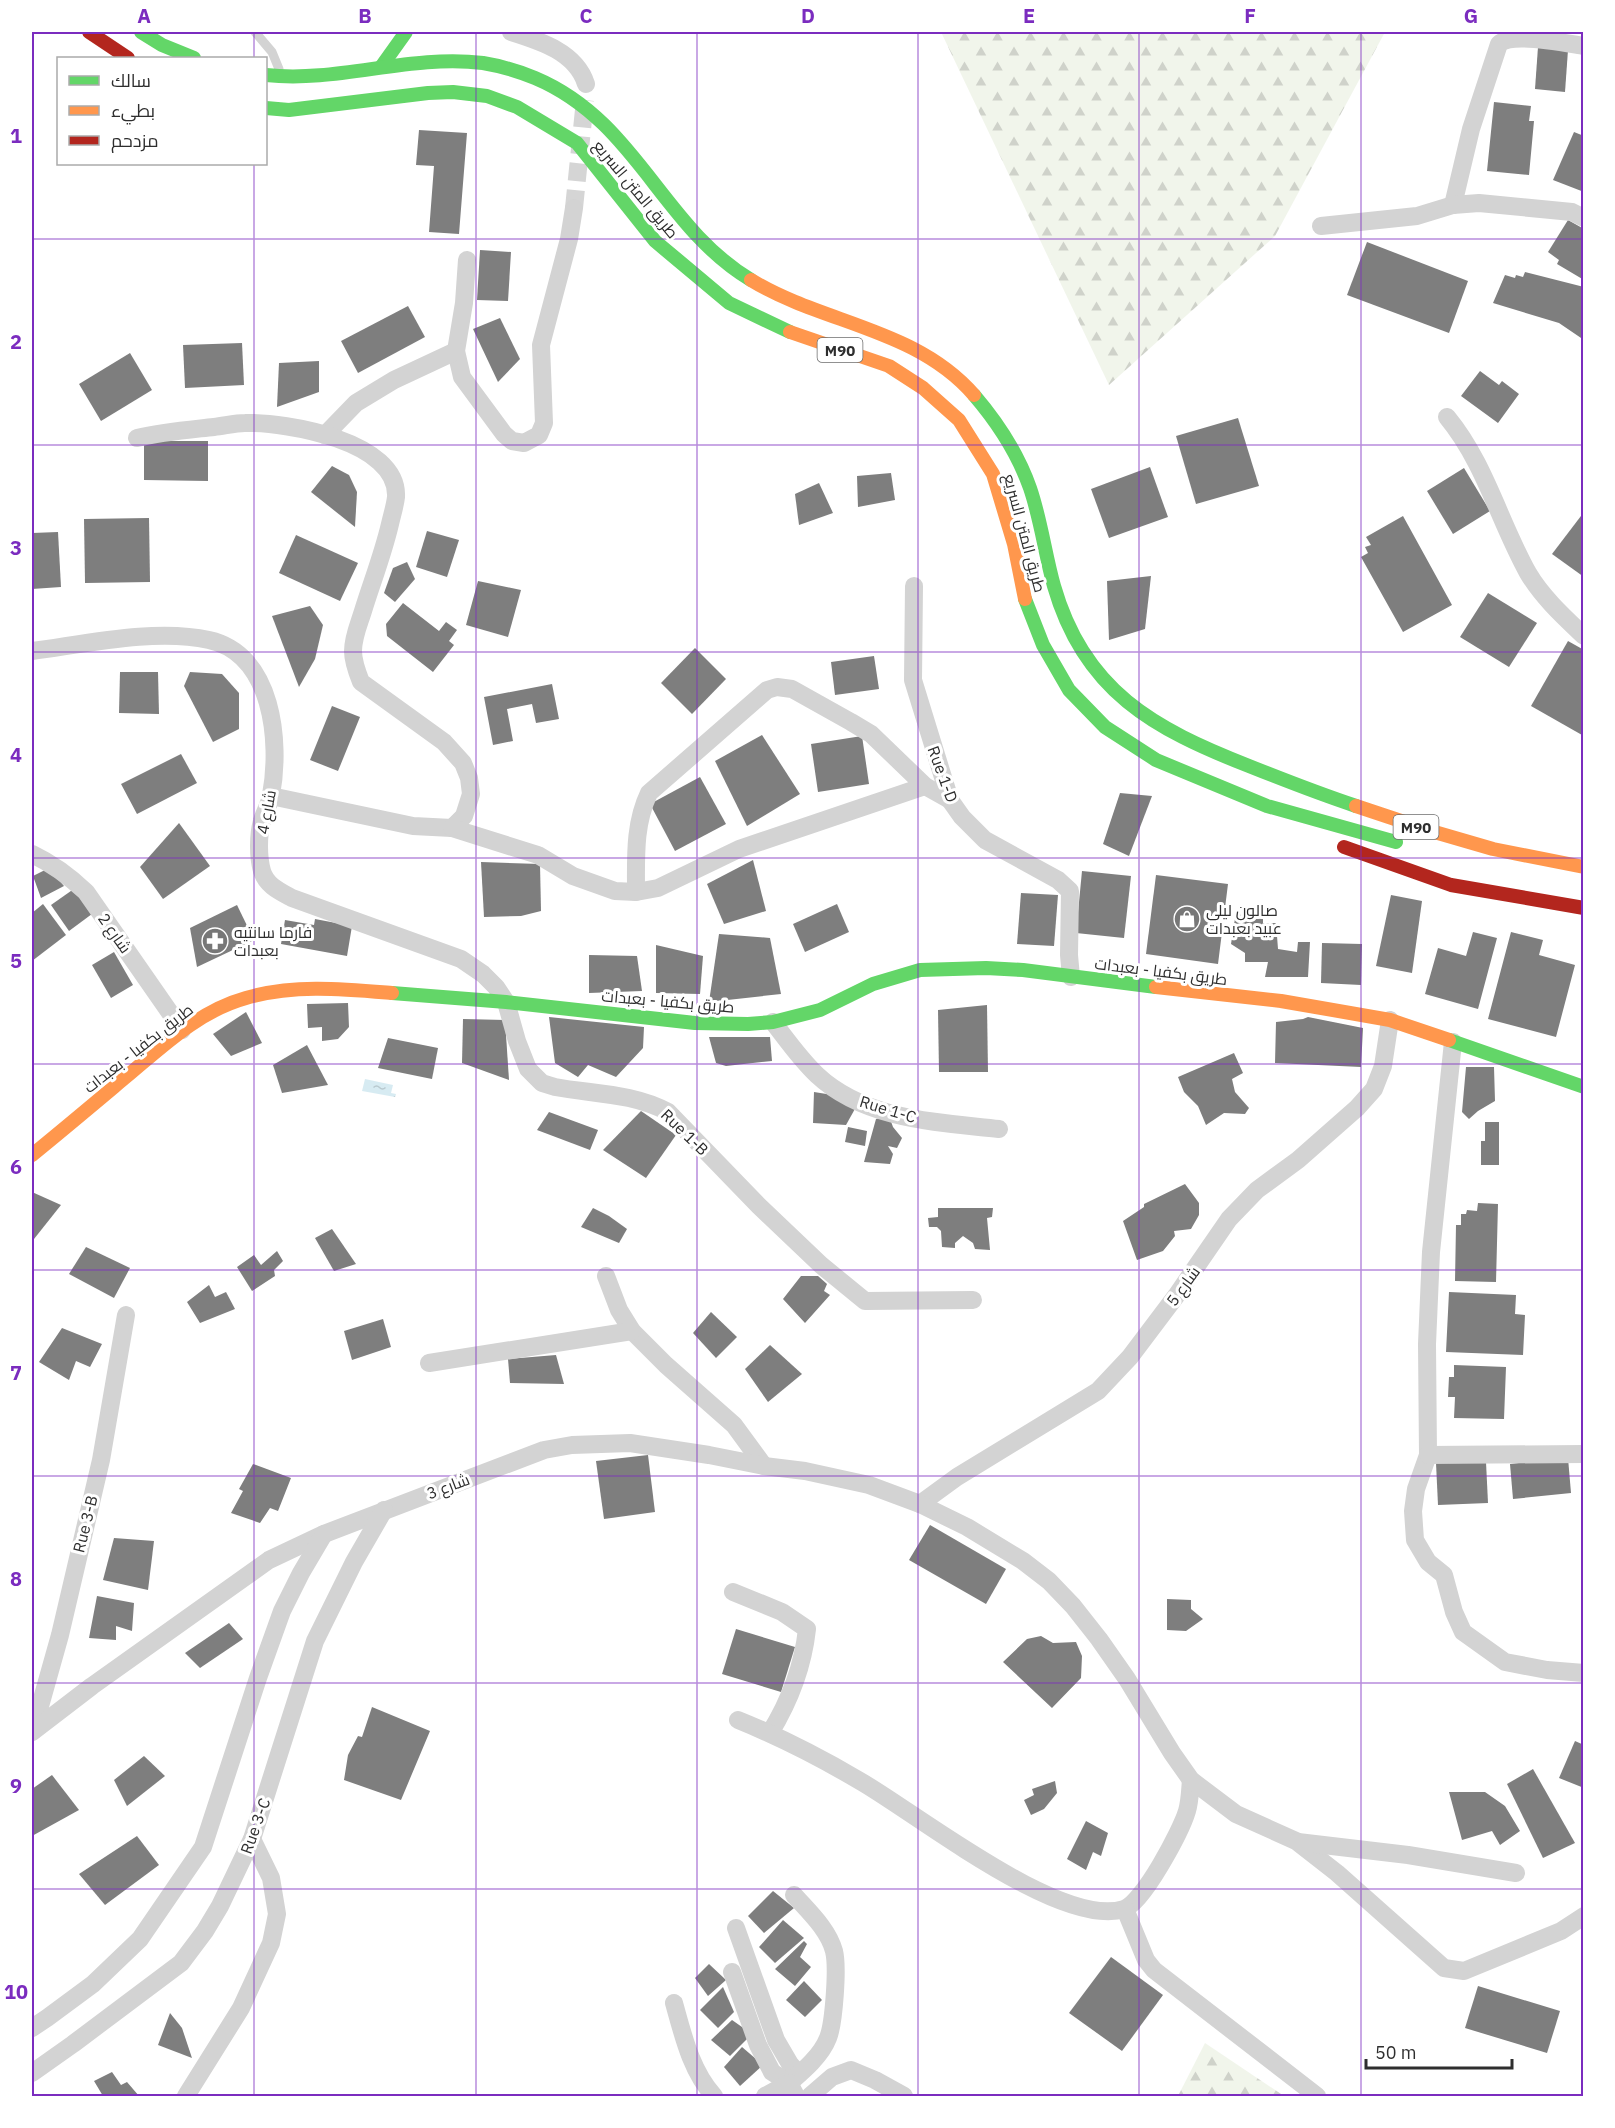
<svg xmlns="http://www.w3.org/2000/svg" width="1615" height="2128" viewBox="0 0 1615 2128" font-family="'IBM Plex Sans',Cairo,sans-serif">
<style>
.forest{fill:url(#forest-firs)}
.water{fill:url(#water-ripples)}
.building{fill:#7e7e7e}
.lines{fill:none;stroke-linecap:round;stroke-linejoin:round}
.street-tunnel{stroke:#d5d5d5;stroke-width:18;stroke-dasharray:18 9;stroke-linecap:butt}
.lane{stroke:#d3d3d3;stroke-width:9}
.street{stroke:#d3d3d3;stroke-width:18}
.fast{stroke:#63d668;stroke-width:14}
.slow{stroke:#ff974d;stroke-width:14}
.jam{stroke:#b3261e;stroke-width:14}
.grid{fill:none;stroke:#7b2cbf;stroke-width:1.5;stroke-opacity:0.55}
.labels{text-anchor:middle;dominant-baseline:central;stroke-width:6;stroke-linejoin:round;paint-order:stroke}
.shield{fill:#fff;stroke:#6d6d6d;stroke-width:1.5}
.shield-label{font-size:15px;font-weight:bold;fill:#2e2e2e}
.street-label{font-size:16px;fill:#2e2e2e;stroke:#fff}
.poi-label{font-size:16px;fill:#2e2e2e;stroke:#fff;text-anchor:start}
.neatline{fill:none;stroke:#7b2cbf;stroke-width:2}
.grid-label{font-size:20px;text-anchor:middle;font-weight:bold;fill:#7b2cbf}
</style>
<defs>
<pattern id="forest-firs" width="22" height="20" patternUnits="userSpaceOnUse" patternTransform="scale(1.5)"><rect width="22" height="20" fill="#f1f5eb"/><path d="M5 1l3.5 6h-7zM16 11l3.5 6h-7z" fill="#cfd2ca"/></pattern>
<pattern id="water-ripples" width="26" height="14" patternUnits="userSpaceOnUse" patternTransform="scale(1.5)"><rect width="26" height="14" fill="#d7ebf2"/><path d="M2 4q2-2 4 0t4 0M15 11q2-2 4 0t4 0" fill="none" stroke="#b9cad0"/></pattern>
</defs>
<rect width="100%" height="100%" fill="#fff"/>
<g class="forest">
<polygon points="941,32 1385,32 1275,236 1109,385"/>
<polygon points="1205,2043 1284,2096 1178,2096"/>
</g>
<polygon class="water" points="365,1079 393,1085 391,1093 396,1094 395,1097 362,1091"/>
<g class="building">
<polygon points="1538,47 1568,50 1565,92 1535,89"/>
<polygon points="1494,102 1531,106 1529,121 1534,121 1529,175 1487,171"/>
<polygon points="419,130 467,133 459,234 429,232 434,166 416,165"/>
<polygon points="1574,132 1584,136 1584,192 1553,180"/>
<polygon points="1568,220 1584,229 1584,280 1557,264 1559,260 1548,252"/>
<polygon points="1367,242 1468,281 1449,333 1347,295"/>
<polygon points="480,250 511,252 508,301 477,300"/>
<polygon points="1525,272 1584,287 1584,340 1559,323 1493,303 1505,275 1515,278 1516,275 1523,277"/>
<polygon points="408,306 425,337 358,373 341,341"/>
<polygon points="500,318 520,359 498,382 473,329"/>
<polygon points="242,343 244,385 185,388 183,345"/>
<polygon points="130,353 152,390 101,421 79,384"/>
<polygon points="319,361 319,392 277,407 279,363"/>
<polygon points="1480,371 1499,385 1502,381 1519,394 1498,423 1461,396"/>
<polygon points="1238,418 1259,486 1196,504 1176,436"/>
<polygon points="144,441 208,441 208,481 144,480"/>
<polygon points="332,466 349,475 357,492 355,527 311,492"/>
<polygon points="1150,467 1168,517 1109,538 1091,489"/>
<polygon points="1464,468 1490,511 1453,534 1427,491"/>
<polygon points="891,473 895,500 858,507 857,476"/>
<polygon points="819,483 833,513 799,525 795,494"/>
<polygon points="1584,512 1584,577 1552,554"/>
<polygon points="1403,516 1452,605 1403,632 1361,557 1368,553 1365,547 1371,545 1366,537"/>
<polygon points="149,518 150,582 85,583 84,519"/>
<polygon points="427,531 459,540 447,577 416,567"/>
<polygon points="58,532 61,587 32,589 32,533"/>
<polygon points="296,535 358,563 340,601 279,573"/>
<polygon points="407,562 415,579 395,602 384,593 393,568"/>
<polygon points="1151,576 1145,629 1109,640 1107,581"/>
<polygon points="478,581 521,590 508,637 466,625"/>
<polygon points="1488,593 1537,623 1509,667 1460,637"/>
<polygon points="403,603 439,631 446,622 457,630 449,641 454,645 433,672 387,636 386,624"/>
<polygon points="310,606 323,625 315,659 299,687 272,616"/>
<polygon points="1568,641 1584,650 1584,731 1582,735 1531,706"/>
<polygon points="695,648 726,679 692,714 661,683"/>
<polygon points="874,656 879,689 835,695 831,662"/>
<polygon points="120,672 158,672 159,714 119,713"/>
<polygon points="190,672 222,674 239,693 239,729 213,742 184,686"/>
<polygon points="552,684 559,719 536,723 532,704 507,709 513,741 493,745 484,697"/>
<polygon points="332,706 360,717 338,771 310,760"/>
<polygon points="762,735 800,794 747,826 715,761"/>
<polygon points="862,736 869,784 818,792 811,744"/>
<polygon points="181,754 197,783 137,814 121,784"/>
<polygon points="700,777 726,824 675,851 650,804"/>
<polygon points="1120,793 1152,796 1129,856 1103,844"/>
<polygon points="179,823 210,866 163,899 140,867"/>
<polygon points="753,860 766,911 724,924 707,884"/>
<polygon points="481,862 540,864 541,911 521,916 484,917"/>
<polygon points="49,868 64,886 41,898 33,876"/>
<polygon points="1082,871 1131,876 1124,938 1076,933"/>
<polygon points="1156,875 1228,884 1218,964 1146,954"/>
<polygon points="78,886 96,911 69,931 51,905"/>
<polygon points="1021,893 1058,895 1054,946 1017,944"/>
<polygon points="1391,895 1422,901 1412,973 1376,966"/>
<polygon points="43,904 66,935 32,961 32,913"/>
<polygon points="837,904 849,932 805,952 793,924"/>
<polygon points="237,905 254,940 197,967 190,928"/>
<polygon points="1263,911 1263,923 1276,923 1278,949 1297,952 1298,942 1310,942 1308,977 1265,977 1268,962 1245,962 1245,953 1231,944 1236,912"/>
<polygon points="315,919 352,926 347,956 281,944 285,920 314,925"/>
<polygon points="1473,932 1497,938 1478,1009 1425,994 1438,948 1466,956"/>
<polygon points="1511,932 1543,940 1539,955 1575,965 1556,1037 1488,1019"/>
<polygon points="719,934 770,938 781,994 709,1002"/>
<polygon points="1322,943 1362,944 1361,985 1321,983"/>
<polygon points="656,945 703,956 700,994 656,993"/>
<polygon points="114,952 133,985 111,998 92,965"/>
<polygon points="589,955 637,956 642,991 589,993"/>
<polygon points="348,1003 349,1027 338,1039 322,1041 322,1027 308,1028 307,1004"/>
<polygon points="987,1005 988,1072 939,1072 938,1010"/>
<polygon points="246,1012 262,1043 231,1056 213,1034"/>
<polygon points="549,1017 644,1027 643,1048 616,1077 588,1065 578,1077 555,1063"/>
<polygon points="1308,1017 1363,1028 1361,1067 1275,1063 1276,1022 1303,1019"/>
<polygon points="463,1019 505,1020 509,1080 462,1063"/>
<polygon points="709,1037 770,1037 772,1061 726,1066 716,1063"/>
<polygon points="388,1038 438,1048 432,1079 378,1068"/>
<polygon points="307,1045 328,1085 282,1093 273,1065"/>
<polygon points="1234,1053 1243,1073 1232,1079 1235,1092 1249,1108 1245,1114 1224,1113 1206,1125 1198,1106 1184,1092 1178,1077"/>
<polygon points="1466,1067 1494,1067 1495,1101 1478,1111 1469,1119 1462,1112"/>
<polygon points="814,1092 839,1096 856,1107 846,1125 813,1123"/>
<polygon points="641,1111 676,1135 646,1178 603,1150"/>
<polygon points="549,1112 598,1130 590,1150 537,1130"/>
<polygon points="889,1116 893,1127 902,1138 897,1148 888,1146 893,1154 890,1164 864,1162 876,1119"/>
<polygon points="1485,1122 1499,1122 1499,1165 1481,1165 1481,1141 1485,1141"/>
<polygon points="848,1127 867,1131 865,1146 845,1142"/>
<polygon points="1185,1184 1199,1203 1199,1215 1191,1229 1174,1231 1175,1236 1163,1251 1137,1260 1123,1221 1144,1207 1144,1204"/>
<polygon points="32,1192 61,1205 34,1239 32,1238"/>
<polygon points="1478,1203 1498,1204 1496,1282 1455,1281 1456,1225 1461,1225 1461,1214 1466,1214 1467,1210 1477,1211"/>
<polygon points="593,1208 609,1216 627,1229 619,1243 581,1227"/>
<polygon points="938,1208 993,1208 992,1217 987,1218 990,1250 975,1249 973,1243 963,1236 955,1243 955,1248 942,1247 941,1231 937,1227 929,1227 928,1218 938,1217"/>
<polygon points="332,1229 356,1264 334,1271 315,1238"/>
<polygon points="86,1247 130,1268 114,1298 69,1274"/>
<polygon points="277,1251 283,1261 274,1270 275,1276 252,1291 237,1267 254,1255 261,1265"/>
<polygon points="801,1276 818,1276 827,1284 824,1291 830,1295 805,1323 783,1299"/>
<polygon points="209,1285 215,1297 226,1292 235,1309 200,1323 187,1302"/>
<polygon points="1449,1292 1516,1295 1515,1314 1525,1315 1523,1355 1446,1352"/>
<polygon points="711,1312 737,1337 716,1358 693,1333"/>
<polygon points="383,1319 391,1347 352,1360 344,1331"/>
<polygon points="62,1328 102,1344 90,1367 76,1361 69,1380 39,1362"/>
<polygon points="770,1345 802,1374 768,1402 745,1369"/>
<polygon points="556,1355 564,1384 510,1383 508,1359"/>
<polygon points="1454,1365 1506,1367 1504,1419 1454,1418 1455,1397 1448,1397 1449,1377 1454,1377"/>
<polygon points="648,1455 655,1512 604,1519 596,1461"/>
<polygon points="1568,1458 1571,1493 1513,1499 1510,1464"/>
<polygon points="1486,1462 1488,1503 1438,1505 1436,1463"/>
<polygon points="253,1464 291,1478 278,1511 270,1508 260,1523 231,1513 243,1491 239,1489"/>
<polygon points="930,1525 1006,1569 986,1604 909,1560"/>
<polygon points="114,1538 154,1541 148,1590 103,1580"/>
<polygon points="97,1596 134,1603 132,1631 116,1626 116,1640 89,1638"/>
<polygon points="1167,1599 1191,1600 1191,1609 1203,1619 1186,1631 1167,1630"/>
<polygon points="229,1623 243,1639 200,1668 185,1653"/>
<polygon points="736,1629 795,1647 781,1692 722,1674"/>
<polygon points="1041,1636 1053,1643 1076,1642 1082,1656 1081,1678 1052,1708 1003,1662 1027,1639"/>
<polygon points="372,1707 430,1731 401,1800 344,1780 348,1755 358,1736 362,1737"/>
<polygon points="1575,1741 1584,1745 1584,1788 1559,1778"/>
<polygon points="144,1756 165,1776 127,1806 114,1780"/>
<polygon points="1533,1769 1575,1843 1543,1858 1507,1784"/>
<polygon points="52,1775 79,1810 32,1836 32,1789"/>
<polygon points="1055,1781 1057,1793 1044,1809 1031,1815 1024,1800 1034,1795 1032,1789"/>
<polygon points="1449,1792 1485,1792 1505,1806 1520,1831 1500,1845 1492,1831 1462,1840"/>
<polygon points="1086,1821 1108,1833 1101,1856 1093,1852 1086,1870 1067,1859"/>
<polygon points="137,1836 159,1865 105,1905 79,1874"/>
<polygon points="773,1891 794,1908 764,1933 748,1916"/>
<polygon points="783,1920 804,1938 775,1963 759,1947"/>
<polygon points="804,1941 807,1944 800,1957 811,1967 795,1986 775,1969"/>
<polygon points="1111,1957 1163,1995 1122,2051 1069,2013"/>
<polygon points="709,1964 726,1980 708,1996 695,1978"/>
<polygon points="804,1981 822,2000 805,2017 786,2000"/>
<polygon points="1478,1986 1560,2011 1547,2053 1465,2028"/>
<polygon points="723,1987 734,2012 718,2028 700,2010"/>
<polygon points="170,2013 182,2028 192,2058 158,2045"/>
<polygon points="732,2020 752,2034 730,2056 711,2040"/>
<polygon points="742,2047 763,2065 740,2086 724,2067"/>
<polygon points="112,2072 121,2085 127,2082 139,2096 103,2096 94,2081"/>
</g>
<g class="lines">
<polyline class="street-tunnel" points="574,208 585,100"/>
<polyline class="lane" points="255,32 272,52 279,69"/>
<g class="street">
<path d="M511,32c29,9 65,20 75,52"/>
<path d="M1453,205l18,-76 28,-85c13,-12 66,-1 85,2"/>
<polyline points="1321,226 1417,216 1453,205 1479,203 1572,212 1584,218"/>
<polyline points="467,260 464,303 456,351 462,377 504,434 512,441 524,443 539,435 544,423 541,345 569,239 574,208"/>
<path d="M1447,417c38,46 52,104 81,156 14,24 36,44 56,63"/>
<polyline points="325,435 356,403 394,380 456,351"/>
<path d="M137,438c25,-6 50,-8 77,-11 10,-1 21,-4 31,-4 41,-1 154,18 151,74 -1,9 -4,18 -6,27 -7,30 -18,58 -27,87 -4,13 -10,26 -10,40 0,10 4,21 8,31l83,60 19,21 6,15 2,16 -7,22 -12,12 -39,-2 -142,-30"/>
<polyline points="914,586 913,680 950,800 962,817 985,840 1058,880 1070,891 1069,955 1071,977"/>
<path d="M32,651c53,-7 124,-23 177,-11 64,14 72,102 62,155 -1,9 -7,17 -9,26 -4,14 -4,36 0,50 4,14 17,20 30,27l169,61 22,15 13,13 10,15 11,39 11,28 14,14 13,4c38,7 78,6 113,25l91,94 62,59 44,36 108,-1"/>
<polyline points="452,828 538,855 573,876 615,891 636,892 658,888 739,849 925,786"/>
<path d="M32,854c21,10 37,22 54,38l96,138"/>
<path d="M636,892c0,-34 -2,-68 13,-99l118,-103 10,-3 15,2 59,33 20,12 54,52 25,14"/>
<path d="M773,1022c14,18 27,37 44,53 48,45 120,47 182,54"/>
<polyline points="1453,1042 1431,1252 1427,1344 1428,1455 1416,1489 1413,1511 1415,1540 1428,1562 1444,1575 1454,1612 1463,1632 1505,1662 1547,1670 1584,1673"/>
<polyline points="606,1276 619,1310 632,1331 666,1365 734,1425 764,1466"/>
<polyline points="429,1363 632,1331"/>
<polyline points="1428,1455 1584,1454"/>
<polyline points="920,1504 957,1477 1098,1391 1130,1357 1176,1296 1229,1219 1257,1190 1298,1160 1357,1108 1374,1089 1383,1066 1390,1020"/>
<path d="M733,1592l49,20 25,17c-4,37 -18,73 -37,104"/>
<path d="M738,1720c42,17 83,38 122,61 56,32 201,148 264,128 19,-6 57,-78 63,-98 3,-10 3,-21 4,-31"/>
<polyline points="33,1731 60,1635 101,1460 126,1315"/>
<polyline points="32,1732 92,1686 269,1560 324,1534 544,1450 572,1445 630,1443 709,1455 764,1466 805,1471 869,1485 920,1504 967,1527 1023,1561 1049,1581 1073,1606 1099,1639 1127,1679 1172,1753 1191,1780 1236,1814 1296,1841 1337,1873 1444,1968 1464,1971 1561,1931 1584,1916"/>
<polyline points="1298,1842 1408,1855 1516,1873"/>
<polyline points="1125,1909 1146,1960 1154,1970 1317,2096"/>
<polyline points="736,1928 776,2040 790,2064 799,2074"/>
<path d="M732,1972l26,73 14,27 17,11c14,-12 32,-27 39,-45 6,-15 10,-71 6,-87 -6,-22 -25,-39 -40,-56"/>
<path d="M674,2003c9,32 17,68 40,93"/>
<polyline points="32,2028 47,2018 93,1984 140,1939 203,1847 258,1678 282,1611 301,1573 324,1534"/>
<polyline points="32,2073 73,2044 181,1963 205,1931 220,1906 252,1839 315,1641 354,1562 384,1510"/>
<polyline points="186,2096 241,2008 271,1943 277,1914 271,1878 252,1839"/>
<polyline points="765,2096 789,2083 796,2096"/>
<polyline points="810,2096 832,2077 851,2070 875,2080 904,2096"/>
</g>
<g class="fast">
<polyline points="141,32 162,45 194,58"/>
<polyline points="381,67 406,32"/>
<path d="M266,75c73,8 143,-21 217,-12 18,3 35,8 52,15 102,43 126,148 216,202"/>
<polyline points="266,108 289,110 428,93 453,92 487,96 517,107 577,143 655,241 729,303 790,332"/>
<path d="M974,395c24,28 44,59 56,93 11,32 15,66 24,98 30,105 100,143 195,180 35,14 71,28 107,40"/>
<polyline points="1025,599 1043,645 1069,690 1105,727 1156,760 1267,806 1396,842"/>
<polyline points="392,993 506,1002 695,1023 748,1024 773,1022 820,1010 873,984 920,970 986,968 1023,970 1156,987"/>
<polyline points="1449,1040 1584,1087"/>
</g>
<g class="slow">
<path d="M751,280c72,44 165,48 223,115"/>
<polyline points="790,332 889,366 923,388 959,420 993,474 1014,544 1025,599"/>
<polyline points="1356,806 1431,831 1493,849 1584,867"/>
<polyline points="1156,987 1281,1001 1390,1020 1449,1040"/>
<path d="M32,1155c32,-26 64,-53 95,-79 37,-31 72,-65 119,-78 47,-14 98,-9 146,-5"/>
</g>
<g class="jam">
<polyline points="89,32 128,58"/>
<polyline points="1344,847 1451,885 1584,908"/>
</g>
</g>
<path class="grid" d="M254,32v26M476,32v2064M697,32v2064M918,32v2064M1139,32v2064M1361,32v2064M254,164v1932M32,239h1552M32,445h1552M32,652h1552M32,858h1552M32,1064h1552M32,1270h1552M32,1476h1552M32,1683h1552M32,1889h1552"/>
<defs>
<symbol id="shop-disc" viewBox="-11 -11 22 22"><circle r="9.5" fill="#777" stroke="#fff"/><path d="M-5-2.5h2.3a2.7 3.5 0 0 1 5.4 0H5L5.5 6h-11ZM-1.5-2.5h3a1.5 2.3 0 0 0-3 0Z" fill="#fff"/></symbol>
<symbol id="pharmacy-disc" viewBox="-11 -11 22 22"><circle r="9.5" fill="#777" stroke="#fff"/><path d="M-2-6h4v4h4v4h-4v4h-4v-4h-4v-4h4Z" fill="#fff"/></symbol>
</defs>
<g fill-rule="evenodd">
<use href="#shop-disc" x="1172" y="904" width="30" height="30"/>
<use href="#pharmacy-disc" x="200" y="926" width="30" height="30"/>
</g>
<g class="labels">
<g class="shield">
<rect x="817.5" y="338" width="45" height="24" rx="4.5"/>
<rect x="1393.5" y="815" width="45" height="24" rx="4.5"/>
</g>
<g class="shield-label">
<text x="840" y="350">M90</text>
<text x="1416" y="827">M90</text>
</g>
<g class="street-label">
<text transform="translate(636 189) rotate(50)">طريق المتن السريع</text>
<text transform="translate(1025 533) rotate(75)">طريق المتن السريع</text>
<text transform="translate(943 774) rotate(70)">Rue 1-D</text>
<text transform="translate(266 812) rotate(-79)">شارع 4</text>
<text transform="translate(115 933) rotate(55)">شارع 2</text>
<text transform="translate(1161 971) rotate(7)">طريق بكفيا - بعبدات</text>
<text transform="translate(668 1001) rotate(5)">طريق بكفيا - بعبدات</text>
<text transform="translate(138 1048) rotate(-38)">طريق بكفيا - بعبدات</text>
<text transform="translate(888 1109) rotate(17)">Rue 1-C</text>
<text transform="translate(685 1132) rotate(44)">Rue 1-B</text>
<text transform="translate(1183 1286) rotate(-54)">شارع 5</text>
<text transform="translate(448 1486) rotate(-21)">شارع 3</text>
<text transform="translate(85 1524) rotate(-76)">Rue 3-B</text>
<text transform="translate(255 1826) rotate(-70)">Rue 3-C</text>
</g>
<g class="poi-label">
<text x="1206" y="910">صالون ليلى<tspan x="1206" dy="18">عبيد بعبدات</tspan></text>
<text x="234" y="932">فارما سانتيه<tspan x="234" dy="18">بعبدات</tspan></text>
</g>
</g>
<rect width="1615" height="2128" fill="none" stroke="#ffffff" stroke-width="66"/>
<rect x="57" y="57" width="210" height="108" fill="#ffffff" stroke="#ababab" stroke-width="1.5"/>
<rect x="69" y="76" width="30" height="9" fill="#63d668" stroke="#ababab" stroke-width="1.5"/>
<text x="111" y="87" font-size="18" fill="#2e2e2e">سالك</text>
<rect x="69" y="106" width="30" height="9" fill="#ff974d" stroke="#ababab" stroke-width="1.5"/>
<text x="111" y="117" font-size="18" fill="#2e2e2e">بطيء</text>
<rect x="69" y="136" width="30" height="9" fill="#b3261e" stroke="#ababab" stroke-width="1.5"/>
<text x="111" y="147" font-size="18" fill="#2e2e2e">مزدحم</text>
<path d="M1366 2059v9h146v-9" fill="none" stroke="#2e2e2e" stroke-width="3"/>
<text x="1375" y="2059" font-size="18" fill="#2e2e2e" stroke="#ffffff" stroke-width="4.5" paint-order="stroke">50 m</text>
<rect x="33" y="33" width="1549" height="2062" class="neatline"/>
<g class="grid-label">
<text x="144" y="23">A</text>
<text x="365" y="23">B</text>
<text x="586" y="23">C</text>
<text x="808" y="23">D</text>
<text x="1029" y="23">E</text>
<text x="1250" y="23">F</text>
<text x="1471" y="23">G</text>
<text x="16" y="143">1</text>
<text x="16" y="349">2</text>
<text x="16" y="555">3</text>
<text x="16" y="762">4</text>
<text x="16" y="968">5</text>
<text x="16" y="1174">6</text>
<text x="16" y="1380">7</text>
<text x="16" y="1586">8</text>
<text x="16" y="1793">9</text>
<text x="16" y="1999">10</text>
</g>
</svg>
